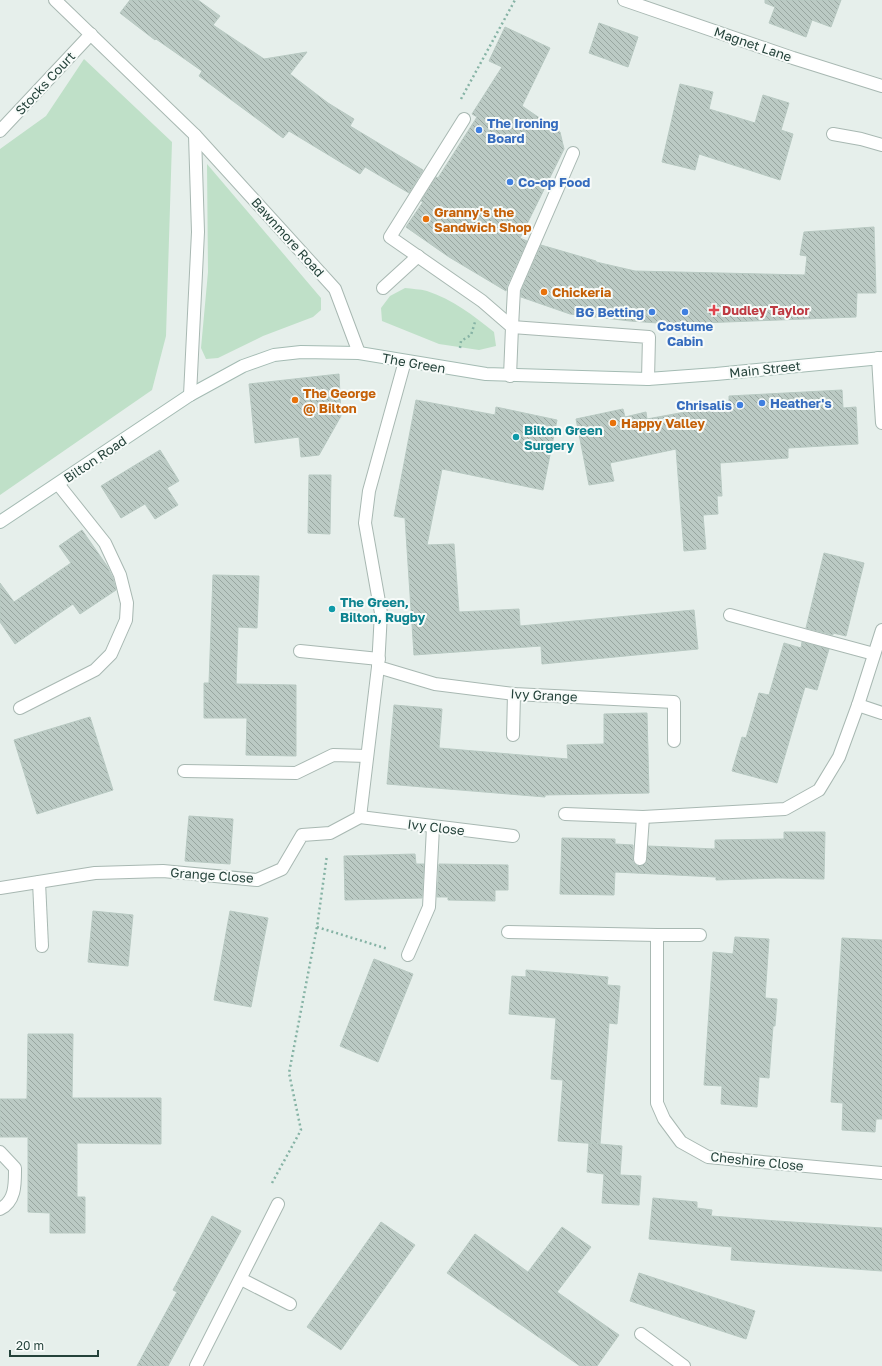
<svg xmlns="http://www.w3.org/2000/svg" width="882" height="1366" viewBox="0 0 882 1366" font-family="'Golos Text',sans-serif">
<style>
.green{fill:#bfe0c8}
.building{fill:url(#building-back-hatch);stroke:#b8c9c2}
.lines{fill:none;stroke-linecap:round;stroke-linejoin:round}
.service-casing{stroke:#a8b8b2;stroke-width:14}
.minor-casing{stroke:#a8b8b2;stroke-width:14}
.secondary-casing{stroke:#a4bbb3;stroke-width:14}
.path{stroke:#86b3a5;stroke-width:2.5;stroke-dasharray:2 3;stroke-linecap:butt}
.service{stroke:#fff;stroke-width:12}
.minor{stroke:#fff;stroke-width:12}
.secondary{stroke:#fff;stroke-width:12}
.shop-dot{fill:#3f7fe0;stroke:#f7fbf9;stroke-width:1.5}
.food-dot{fill:#e8710a;stroke:#f7fbf9;stroke-width:1.5}
.health-dot{fill:#e0444e;stroke:#f7fbf9;stroke-width:1.5}
.culture-dot{fill:#0f9aa8;stroke:#f7fbf9;stroke-width:1.5}
.labels{text-anchor:middle;dominant-baseline:central;stroke-width:4;stroke-linejoin:round;paint-order:stroke}
.street-label{font-size:13px;fill:#24423a;stroke:#f7fbf9}
.shop-label{font-size:13px;font-weight:bold;fill:#366cbe;stroke:#f7fbf9;text-anchor:start}
.food-label{font-size:13px;font-weight:bold;fill:#c56008;stroke:#f7fbf9;text-anchor:start}
.health-label{font-size:13px;font-weight:bold;fill:#be3a42;stroke:#f7fbf9;text-anchor:start}
.culture-label{font-size:13px;font-weight:bold;fill:#0d838f;stroke:#f7fbf9;text-anchor:start}
</style>
<defs>
<pattern id="building-back-hatch" width="6" height="6" patternUnits="userSpaceOnUse"><rect width="6" height="6" fill="#bbcac4"/><path d="M-1 5l2 2M0 0l6 6M5-1l2 2" fill="none" stroke="#98a6a0"/></pattern>
</defs>
<rect width="100%" height="100%" fill="#e6efeb"/>
<g class="green">
<polygon points="84,59 172,142 166,336 152,390 0,495 0,149 46,116"/>
<polygon points="207,164 321,298 321,310 313,317 263,336 218,358 206,359 201,348 208,272"/>
<path d="M405,288c7,1 15,1 22,3 25,8 47,25 67,41l2,14 -17,4 -40,-6 -57,-23 -1,-13 9,-12z"/>
</g>
<g class="building">
<polygon points="130,0 198,0 220,16 213,25 264,59 307,52 290,74 328,103 354,119 350,126 423,170 409,193 365,167 360,174 289,131 283,138 199,76 202,71 156,39 155,40 120,13"/>
<polygon points="765,0 841,0 831,27 812,20 806,37 769,23 775,7 765,3"/>
<polygon points="599,23 638,37 628,67 589,53"/>
<polygon points="505,27 550,48 522,106 560,132 564,149 520,238 527,241 507,286 506,291 449,257 406,227 423,202 421,201 436,177 438,178 477,117 472,114 502,67 489,61"/>
<polygon points="680,84 713,92 709,109 755,123 763,95 789,103 781,130 793,134 780,180 699,154 695,170 662,162"/>
<polygon points="874,227 876,293 857,293 856,317 675,324 658,323 630,321 570,314 521,297 521,291 541,245 596,261 596,262 635,271 805,275 807,256 800,255 804,232"/>
<polygon points="339,374 341,416 319,455 301,457 299,437 255,443 249,384"/>
<polygon points="842,390 843,408 856,407 858,444 788,448 788,458 720,463 722,496 717,496 718,514 703,515 706,549 684,551 676,449 610,463 614,481 589,485 576,419 623,409 625,417 646,412 647,419 729,404 729,396"/>
<polygon points="416,400 495,415 496,407 557,420 543,490 442,469 427,545 454,544 459,612 519,609 520,626 694,610 698,649 542,664 541,646 414,655 405,518 394,516"/>
<polygon points="160,450 179,481 167,488 178,505 155,519 145,504 121,518 101,486"/>
<polygon points="309,475 331,475 330,534 308,533"/>
<polygon points="82,530 107,566 113,578 116,590 80,614 73,604 15,644 0,622 0,583 14,602 71,563 59,546"/>
<polygon points="824,553 864,563 846,636 833,633 833,635 806,628"/>
<polygon points="213,575 259,576 257,628 238,627 236,684 296,685 296,756 246,755 247,718 204,718 204,683 209,683"/>
<polygon points="802,642 829,649 817,690 805,687 777,783 732,771 742,737 746,738 759,693 769,695 784,643 801,648"/>
<polygon points="394,705 442,709 439,748 568,759 567,745 604,744 604,714 647,713 649,793 545,795 545,797 387,784"/>
<polygon points="90,717 113,790 37,814 14,740"/>
<polygon points="189,816 233,819 230,864 185,861"/>
<polygon points="784,832 825,832 824,879 779,878 716,880 716,877 615,872 614,895 560,894 562,838 615,839 615,844 633,845 633,862 636,865 640,866 646,863 648,846 715,849 715,840 784,839"/>
<polygon points="415,854 416,864 424,864 422,898 345,900 344,856"/>
<polygon points="439,864 508,865 508,890 495,890 495,901 448,900 448,897 437,897"/>
<polygon points="93,911 133,915 128,966 88,962"/>
<polygon points="230,911 268,918 251,1007 214,1000"/>
<polygon points="735,937 769,939 765,998 777,999 775,1026 773,1026 769,1078 759,1077 757,1107 721,1104 722,1086 704,1085 713,952 733,954"/>
<polygon points="842,938 882,940 882,1119 876,1119 875,1132 842,1130 843,1103 831,1102"/>
<polygon points="374,959 413,974 378,1062 340,1046"/>
<polygon points="526,970 608,977 607,985 620,986 617,1024 609,1023 600,1144 558,1141 563,1080 551,1079 556,1018 509,1014 512,976 526,977"/>
<polygon points="28,1034 73,1034 72,1098 161,1098 161,1144 77,1143 77,1197 85,1197 85,1233 50,1233 50,1213 28,1212 28,1137 0,1137 0,1099 27,1099"/>
<polygon points="589,1143 622,1146 620,1175 641,1176 639,1205 602,1203 604,1174 587,1172"/>
<polygon points="653,1198 697,1202 697,1208 712,1210 711,1216 777,1221 882,1228 882,1271 731,1260 732,1247 649,1239"/>
<polygon points="212,1216 241,1231 168,1366 137,1366 177,1292 173,1290"/>
<polygon points="381,1222 415,1245 341,1350 307,1327"/>
<polygon points="562,1227 591,1247 557,1292 619,1335 597,1366 580,1366 447,1273 475,1234 528,1272"/>
<polygon points="639,1273 755,1311 746,1339 630,1301"/>
</g>
<g class="lines">
<defs>
<g id="service">
<polyline points="464,119 390,237 482,301 512,327 510,376"/>
<polyline points="833,134 861,139 882,145"/>
<polyline points="573,153 514,289 512,327 649,337 648,379"/>
<polyline points="383,288 418,256"/>
<polyline points="730,615 874,654"/>
<polyline points="300,651 379,659"/>
<polyline points="858,705 882,713"/>
<polyline points="20,708 95,670 111,654 126,620 127,603 120,575 105,543 58,484"/>
<polyline points="184,771 296,773 333,755 367,756"/>
<polyline points="408,955 429,907 433,827"/>
<path d="M0,1152l15,16c0,15 1,33 -15,41"/>
<polyline points="641,1334 684,1366"/>
</g>
<g id="minor">
<polyline points="55,0 195,135 335,289 359,353"/>
<polyline points="624,0 793,58 882,86"/>
<polyline points="0,131 91,34"/>
<polyline points="878,358 882,423"/>
<polyline points="190,395 198,232 195,135"/>
<polyline points="378,667 435,684 514,694 674,702 674,741"/>
<polyline points="513,735 514,694"/>
<polyline points="565,814 643,817 785,809 819,790 839,757 858,705 882,630"/>
<polyline points="360,817 378,667 381,613 365,523 369,491 405,361"/>
<polyline points="360,817 513,836"/>
<polyline points="640,859 643,817"/>
<polyline points="39,882 42,946"/>
<polyline points="0,888 95,873 163,871 257,880 282,869 302,835 330,833 360,817"/>
<polyline points="508,932 657,935 700,935"/>
<polyline points="657,935 657,1103 664,1119 681,1142 708,1157 882,1173"/>
<polyline points="241,1279 290,1304"/>
<polyline points="196,1366 278,1204"/>
</g>
<polyline id="secondary" points="0,522 190,395 243,366 274,355 301,352 359,353 486,374 648,379 716,374 882,358"/>
</defs>
<use href="#service" class="service-casing"/>
<use href="#minor" class="minor-casing"/>
<use href="#secondary" class="secondary-casing"/>
<g class="path">
<polyline points="461,99 515,0"/>
<polyline points="460,348 461,341 471,335 475,322"/>
<polyline points="317,927 388,949"/>
<polyline points="272,1183 301,1130 289,1073 317,927 327,855"/>
</g>
<use href="#service" class="service"/>
<use href="#minor" class="minor"/>
<use href="#secondary" class="secondary"/>
</g>
<g class="shop-dot">
<circle cx="479" cy="130" r="4"/>
<circle cx="510" cy="182" r="4"/>
<circle cx="652" cy="312" r="4"/>
<circle cx="685" cy="312" r="4"/>
<circle cx="762" cy="403" r="4"/>
<circle cx="740" cy="405" r="4"/>
</g>
<g class="food-dot">
<circle cx="426" cy="219" r="4"/>
<circle cx="544" cy="292" r="4"/>
<circle cx="295" cy="400" r="4"/>
<circle cx="613" cy="423" r="4"/>
</g>
<path class="health-dot" d="M712 304h4v4h4v4h-4v4h-4v-4h-4v-4h4z"/>
<g class="culture-dot">
<circle cx="516" cy="437" r="4"/>
<circle cx="332" cy="609" r="4"/>
</g>
<g class="labels">
<g class="street-label">
<text transform="translate(753 44) rotate(19)">Magnet Lane</text>
<text transform="translate(45 83) rotate(-47)">Stocks Court</text>
<text transform="translate(288 237) rotate(48)">Bawnmore Road</text>
<text transform="translate(414 363) rotate(10)">The Green</text>
<text transform="translate(765 369) rotate(-6)">Main Street</text>
<text transform="translate(95 459) rotate(-34)">Bilton Road</text>
<text transform="translate(544 695) rotate(3)">Ivy Grange</text>
<text transform="translate(436 827) rotate(7)">Ivy Close</text>
<text transform="translate(212 875) rotate(4)">Grange Close</text>
<text transform="translate(757 1161) rotate(6)">Cheshire Close</text>
</g>
<g class="shop-label">
<text x="487" y="123">The Ironing<tspan x="487" dy="15">Board</tspan></text>
<text x="518" y="182">Co-op Food</text>
<text x="644" y="312" text-anchor="end">BG Betting</text>
<text x="685" y="326" text-anchor="middle">Costume<tspan x="685" dy="15">Cabin</tspan></text>
<text x="770" y="403">Heather's</text>
<text x="732" y="405" text-anchor="end">Chrisalis</text>
</g>
<g class="food-label">
<text x="434" y="212">Granny's the<tspan x="434" dy="15">Sandwich Shop</tspan></text>
<text x="552" y="292">Chickeria</text>
<text x="303" y="393">The George<tspan x="303" dy="15">@ Bilton</tspan></text>
<text x="621" y="423">Happy Valley</text>
</g>
<g class="health-label">
<text x="722" y="310">Dudley Taylor</text>
</g>
<g class="culture-label">
<text x="524" y="430">Bilton Green<tspan x="524" dy="15">Surgery</tspan></text>
<text x="340" y="602">The Green,<tspan x="340" dy="15">Bilton, Rugby</tspan></text>
</g>
</g>
<path d="M10 1350v6h88v-6" fill="none" stroke="#24423a" stroke-width="2"/>
<text x="16" y="1350" font-size="12" fill="#24423a" stroke="#f7fbf9" stroke-width="3" paint-order="stroke">20 m</text>
</svg>
